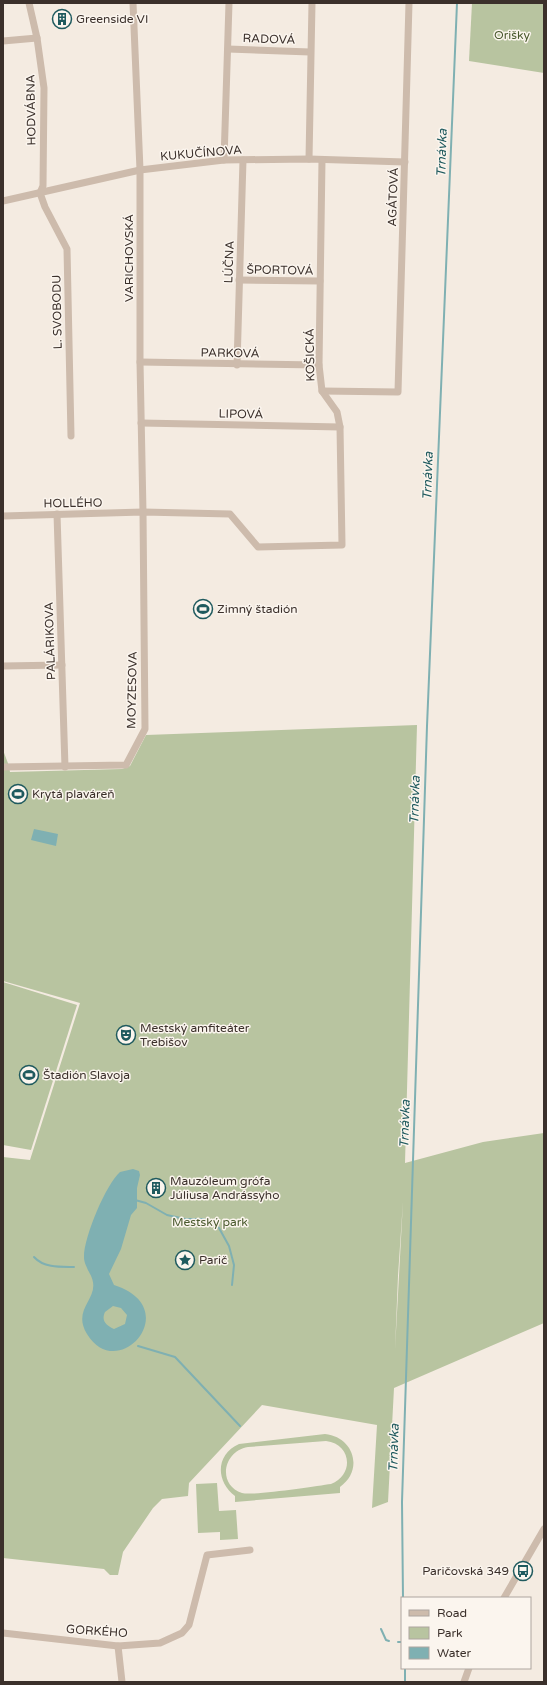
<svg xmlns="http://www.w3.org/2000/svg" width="547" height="1685" viewBox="0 0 547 1685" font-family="'Varela Round',sans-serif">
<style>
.green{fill:#b8c4a0;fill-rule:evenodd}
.water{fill:#7fb0b2;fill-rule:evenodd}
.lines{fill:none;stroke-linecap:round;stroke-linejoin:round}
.stream{stroke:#7fb0b2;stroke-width:2}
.minor{stroke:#cdbbac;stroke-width:7}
.labels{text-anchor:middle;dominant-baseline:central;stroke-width:3;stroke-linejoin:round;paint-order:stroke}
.poi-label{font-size:12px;fill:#3b302b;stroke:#fbf5ee;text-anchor:start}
.park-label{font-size:12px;fill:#4a5a2e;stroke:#fbf5ee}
.street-label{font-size:12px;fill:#3b302b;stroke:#fbf5ee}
.water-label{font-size:13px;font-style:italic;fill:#1f5a5e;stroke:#fbf5ee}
</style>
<rect width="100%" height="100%" fill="#f4ebe1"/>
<g class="green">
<polygon points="472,3 544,3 544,73 469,61"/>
<path d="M417,725l-12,438 78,-21 61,-9v190l-150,65 -6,114 -16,6 5,-83 -115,-20 -73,78 -1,13 -26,3 -9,9 -30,44 -5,23h-8l-6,-6 -101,-11v-401l27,3 50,-157 -77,-22v-231l6,16 1,6 112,-3 8,-3 16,-31zM403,1201l-8,149 3,-74z"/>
<polygon points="3,982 77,1005 31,1150 3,1145"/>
<path d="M325,1434c29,3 39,36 15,53v6l-105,9v-6c-20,-15 -19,-42 4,-52zM326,1441c25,3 29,33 5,43 -15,2 -77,12 -89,9 -25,-8 -19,-42 6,-46z"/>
<polygon points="217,1483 219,1511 236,1510 238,1539 220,1540 220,1532 198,1533 196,1484"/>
</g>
<g class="water">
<polygon points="34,829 58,834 56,846 31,840"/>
<path d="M133,1169l6,2 1,4 -3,13v20l-6,7 -10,34 -12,25 5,11c72,23 4,100 -27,49 -17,-28 18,-36 2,-62 -2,-4 -5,-10 -5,-14 -1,-19 22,-74 36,-86zM113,1306l8,2 6,7 -2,9 -11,5c-8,-4 -13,-8 -9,-17z"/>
</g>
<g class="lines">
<g class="stream">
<polyline points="135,1200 146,1203 167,1215 185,1219 204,1219 219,1228 229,1246 234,1265 232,1285"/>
<path d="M34,1257c10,11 26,10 40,10"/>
<polyline points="138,1346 175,1357 240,1426"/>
<polyline points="403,1598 402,1502 427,726 457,3"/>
<polyline points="381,1629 386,1640 389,1641"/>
<polyline points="398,1642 402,1642"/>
<polyline points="405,1668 405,1682"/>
</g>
<g class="minor">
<polyline points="29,3 37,38 44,88 43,186 40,193 45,207 67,249 71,436"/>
<polyline points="3,41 37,38"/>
<polyline points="228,49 310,52"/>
<polyline points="309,159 312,3"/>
<polyline points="224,160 229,3"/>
<polyline points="3,201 140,170 224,160 309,159 405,162"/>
<polyline points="239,280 320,281"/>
<polyline points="140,362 319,365"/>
<polyline points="237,365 243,160"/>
<polyline points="322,391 398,392 409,3"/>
<polyline points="141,423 340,427"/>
<polyline points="57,514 65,767"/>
<polyline points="3,516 143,512 230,514 258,547 342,545 340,427 337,412 322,391 319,365 322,160"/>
<polyline points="3,666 62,665"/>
<polyline points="3,767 126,765 145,729 143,512 140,362 140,170 133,3"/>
<polyline points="504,1598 544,1529"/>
<polyline points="3,1633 118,1646 160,1643 182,1633 189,1625 207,1555 250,1550"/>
<polyline points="118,1646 122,1682"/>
<polyline points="464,1682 469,1668"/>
</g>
</g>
<defs>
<symbol id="building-ring" viewBox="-11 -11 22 22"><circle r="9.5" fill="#fbf5ee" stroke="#1f5a5e" stroke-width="1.5"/><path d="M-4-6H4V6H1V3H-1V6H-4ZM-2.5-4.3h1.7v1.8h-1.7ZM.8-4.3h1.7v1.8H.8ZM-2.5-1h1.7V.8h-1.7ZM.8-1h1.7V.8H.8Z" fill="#1f5a5e"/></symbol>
<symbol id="stadium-ring" viewBox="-11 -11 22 22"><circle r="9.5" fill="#fbf5ee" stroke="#1f5a5e" stroke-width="1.5"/><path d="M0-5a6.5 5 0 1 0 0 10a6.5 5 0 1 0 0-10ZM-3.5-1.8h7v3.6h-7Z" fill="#1f5a5e"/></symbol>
<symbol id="theatre-ring" viewBox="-11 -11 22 22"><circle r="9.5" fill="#fbf5ee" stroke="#1f5a5e" stroke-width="1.5"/><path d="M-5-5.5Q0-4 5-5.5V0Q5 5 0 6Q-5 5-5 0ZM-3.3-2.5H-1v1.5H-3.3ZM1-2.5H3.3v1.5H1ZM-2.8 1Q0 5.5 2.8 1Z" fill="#1f5a5e"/></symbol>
<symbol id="sight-ring" viewBox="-11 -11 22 22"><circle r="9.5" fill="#fbf5ee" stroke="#1f5a5e" stroke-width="1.5"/><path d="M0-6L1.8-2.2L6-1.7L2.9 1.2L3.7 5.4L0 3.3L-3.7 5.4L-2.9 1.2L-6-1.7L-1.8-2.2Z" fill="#1f5a5e"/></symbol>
<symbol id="bus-ring" viewBox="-11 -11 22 22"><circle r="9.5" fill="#fbf5ee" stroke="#1f5a5e" stroke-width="1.5"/><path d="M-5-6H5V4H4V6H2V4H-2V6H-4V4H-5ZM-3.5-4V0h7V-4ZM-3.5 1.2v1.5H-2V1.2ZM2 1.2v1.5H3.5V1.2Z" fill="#1f5a5e"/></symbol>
</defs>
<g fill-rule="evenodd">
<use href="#building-ring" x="51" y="8" width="22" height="22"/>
<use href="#stadium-ring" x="192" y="598" width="22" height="22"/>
<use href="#stadium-ring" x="7" y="783" width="22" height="22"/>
<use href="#theatre-ring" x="115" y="1024" width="22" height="22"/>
<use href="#stadium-ring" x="18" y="1064" width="22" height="22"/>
<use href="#building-ring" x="145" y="1177" width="22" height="22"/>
<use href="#sight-ring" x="174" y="1249" width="22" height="22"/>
<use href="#bus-ring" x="512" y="1560" width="22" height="22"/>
</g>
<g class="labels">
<g class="poi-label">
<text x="76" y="19">Greenside VI</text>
<text x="217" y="609">Zimný štadión</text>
<text x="32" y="794">Krytá plaváreň</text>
<text x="140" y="1028">Mestský amfiteáter<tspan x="140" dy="14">Trebišov</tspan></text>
<text x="43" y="1075">Štadión Slavoja</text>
<text x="170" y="1181">Mauzóleum grófa<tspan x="170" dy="14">Júliusa Andrássyho</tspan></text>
<text x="199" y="1260">Parič</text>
<text x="509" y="1571" text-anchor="end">Paričovská 349</text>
</g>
<g class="park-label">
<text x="512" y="35">Orišky</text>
<text x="210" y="1222">Mestský park</text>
</g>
<g class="street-label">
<text transform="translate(269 39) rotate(2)">RADOVÁ</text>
<text transform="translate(31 110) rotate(-91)">HODVÁBNA</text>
<text transform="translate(201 153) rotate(-5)">KUKUČÍNOVA</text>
<text transform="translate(393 197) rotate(-88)">AGÁTOVÁ</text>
<text transform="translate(129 258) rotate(-90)">VARICHOVSKÁ</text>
<text transform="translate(229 262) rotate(-88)">LÚČNA</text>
<text transform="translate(280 270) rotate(1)">ŠPORTOVÁ</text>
<text transform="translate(57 312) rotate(-91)">L. SVOBODU</text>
<text transform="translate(230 353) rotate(1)">PARKOVÁ</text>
<text transform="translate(310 355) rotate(-91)">KOŠICKÁ</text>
<text transform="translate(241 414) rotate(1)">LIPOVÁ</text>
<text transform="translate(73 503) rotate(-1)">HOLLÉHO</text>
<text transform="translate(50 641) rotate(-92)">PALÁRIKOVA</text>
<text transform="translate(132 690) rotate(-89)">MOYZESOVA</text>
<text transform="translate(97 1631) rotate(4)">GORKÉHO</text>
</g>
<g class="water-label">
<text transform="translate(442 153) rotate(-88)">Trnávka</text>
<text transform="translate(428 476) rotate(-88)">Trnávka</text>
<text transform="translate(415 800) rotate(-88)">Trnávka</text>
<text transform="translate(405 1124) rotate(-88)">Trnávka</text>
<text transform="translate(394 1448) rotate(-88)">Trnávka</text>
</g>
</g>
<rect width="547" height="1685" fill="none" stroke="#3b302b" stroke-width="8"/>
<rect x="401" y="1597" width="130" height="72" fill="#fbf5ee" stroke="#aea6a0"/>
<rect x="409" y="1610" width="20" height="6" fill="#cdbbac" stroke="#aea6a0"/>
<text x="437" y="1617" font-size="12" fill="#3b302b">Road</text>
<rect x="409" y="1627" width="20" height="12" fill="#b8c4a0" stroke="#aea6a0"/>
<text x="437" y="1637" font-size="12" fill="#3b302b">Park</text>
<rect x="409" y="1647" width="20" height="12" fill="#7fb0b2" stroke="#aea6a0"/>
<text x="437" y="1657" font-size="12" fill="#3b302b">Water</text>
</svg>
